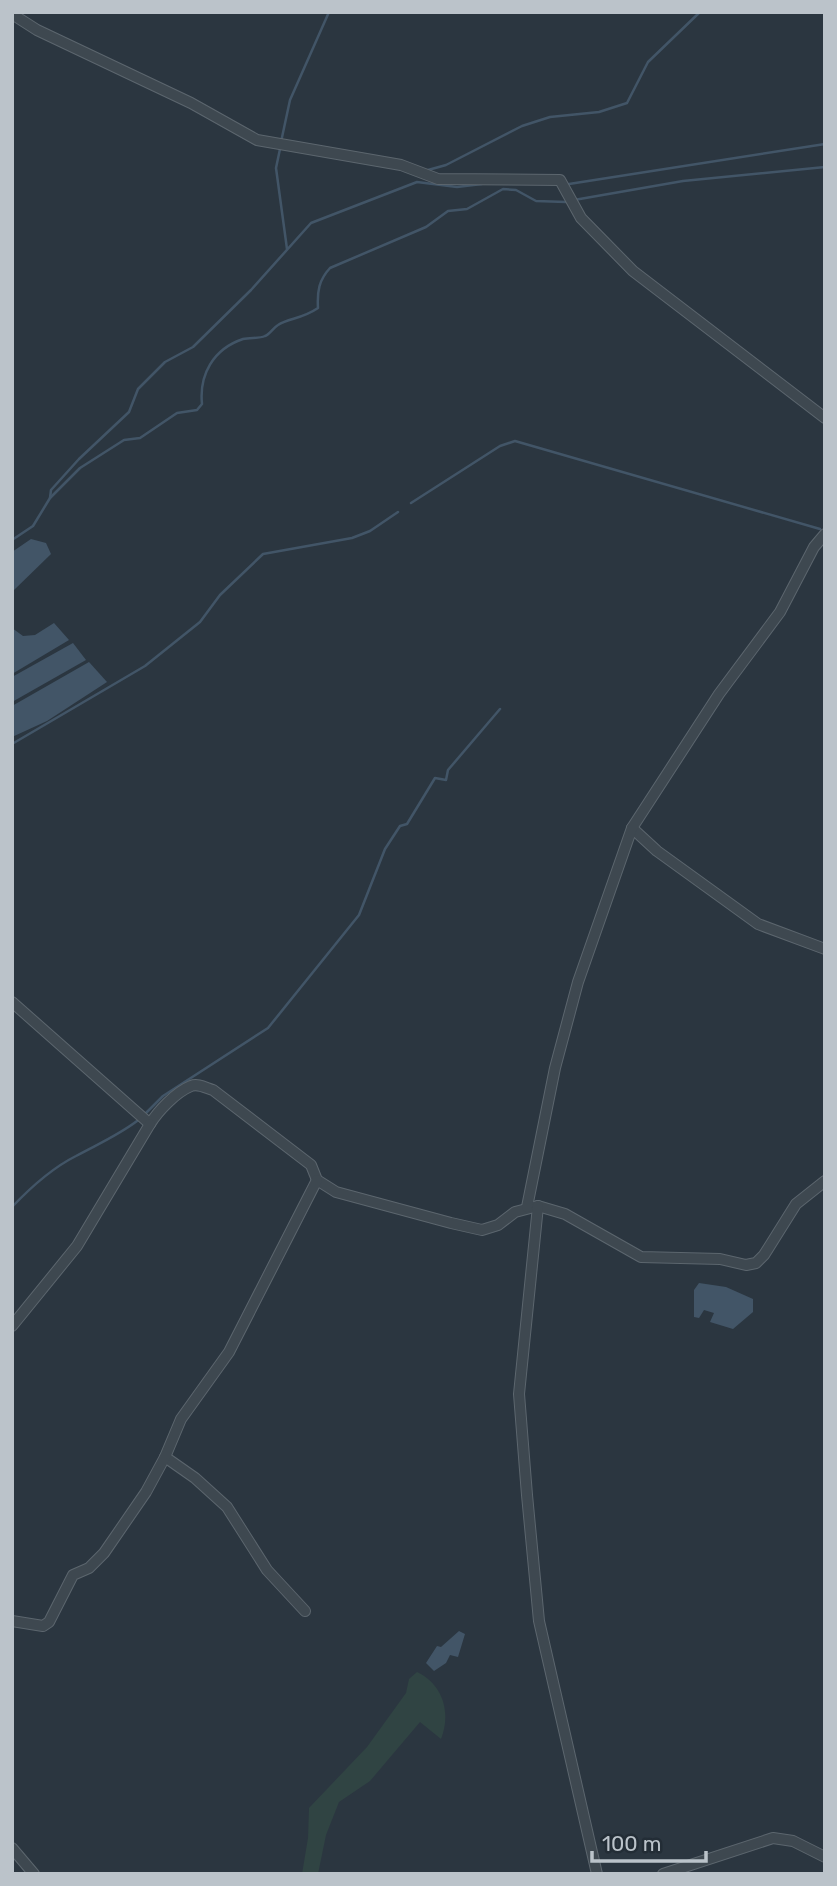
<svg xmlns="http://www.w3.org/2000/svg" width="837" height="1886" viewBox="0 0 837 1886" font-family="Rubik,sans-serif">
<style>
.green{fill:#304443}
.water{fill:#425567}
.lines{fill:none;stroke-linecap:round;stroke-linejoin:round}
.stream{stroke:#425567;stroke-width:2.5}
.minor-casing{stroke:#5c666e;stroke-width:12}
.minor{stroke:#3e4850;stroke-width:10}
</style>
<rect width="100%" height="100%" fill="#2b3640"/>
<path class="green" d="M417,1672c27,13 34,42 24,67l-21,-17 -50,59 -31,21 -13,33 -8,39h-16l6,-36 1,-30 58,-61 39,-54 3,-14z"/>
<g class="water">
<polygon points="31,539 46,543 51,554 12,592 12,552"/>
<polygon points="54,623 69,640 12,674 12,628 23,636 35,635"/>
<polygon points="73,643 86,660 12,702 12,677"/>
<polygon points="89,662 107,682 47,721 12,737 12,706"/>
<polygon points="699,1283 726,1287 753,1299 753,1312 733,1329 710,1322 714,1313 704,1310 699,1318 694,1317 694,1290"/>
<polygon points="459,1631 465,1634 458,1657 450,1655 446,1663 434,1671 426,1663 437,1646 441,1647"/>
</g>
<g class="lines">
<g class="stream">
<polyline points="281,142 290,100 329,12"/>
<polyline points="280,149 276,168 287,249"/>
<polyline points="428,170 446,165 522,126 550,117 599,112 627,103 648,62 700,12"/>
<polyline points="569,184 825,144"/>
<polyline points="574,200 683,181 825,167"/>
<polyline points="50,498 51,490 79,459 129,412 138,389 165,362 193,347 251,290 311,223 417,182 457,187 482,184"/>
<polyline points="411,503 500,446 515,441 820,529"/>
<path d="M12,540l21,-14 17,-28 30,-30 44,-28 16,-2 37,-25 20,-3 5,-6c-3,-29 11,-55 41,-65 7,-2 16,0 22,-3 5,-2 8,-8 13,-11 11,-7 24,-6 40,-17 -1,-17 1,-28 12,-40l96,-41 22,-16 19,-2 36,-20 13,1 20,11 30,1"/>
<polyline points="12,744 145,666 200,622 220,595 263,554 352,538 370,531 398,512"/>
<polyline points="144,1115 163,1096 268,1028 359,915 385,849 400,826 407,824 435,778 446,780 448,770 500,709"/>
<path d="M12,1207c19,-20 40,-39 64,-51 22,-12 41,-20 61,-35"/>
</g>
<defs>
<g id="minor">
<polyline points="12,14 37,30 191,103 257,140 401,165 438,179 560,180 581,218 633,271 825,418"/>
<polyline points="632,828 657,851 758,924 825,949"/>
<path d="M12,1002l138,122c8,-13 26,-32 41,-38 7,-3 15,2 22,4l98,75 6,15 19,12 115,31 31,7 16,-5 17,-13 23,-6 27,8 76,43 79,2 26,6 10,-2 8,-8 32,-51 29,-23"/>
<polyline points="538,1206 519,1394 527,1495 539,1621 597,1874"/>
<polyline points="527,1207 555,1068 578,982 632,828 719,694 780,612 814,547 825,534"/>
<polyline points="12,1326 77,1246 150,1124"/>
<polyline points="165,1457 195,1478 227,1507 267,1570 305,1611"/>
<polyline points="12,1621 43,1626 49,1622 73,1575 89,1568 104,1553 146,1492 165,1457 181,1419 229,1352 317,1180"/>
<polyline points="12,1848 34,1874"/>
<polyline points="663,1874 773,1838 793,1841 825,1857"/>
</g>
</defs>
<use href="#minor" class="minor-casing"/>
<use href="#minor" class="minor"/>
</g>
<rect width="837" height="1886" fill="none" stroke="#bbc3ca" stroke-width="28"/>
<path d="M592 1851v10h114v-10" fill="none" stroke="#bbc3ca" stroke-width="3.5"/>
<text x="602" y="1851" font-size="21" fill="#bbc3ca" stroke="#232d36" stroke-width="5" paint-order="stroke">100 m</text>
</svg>
